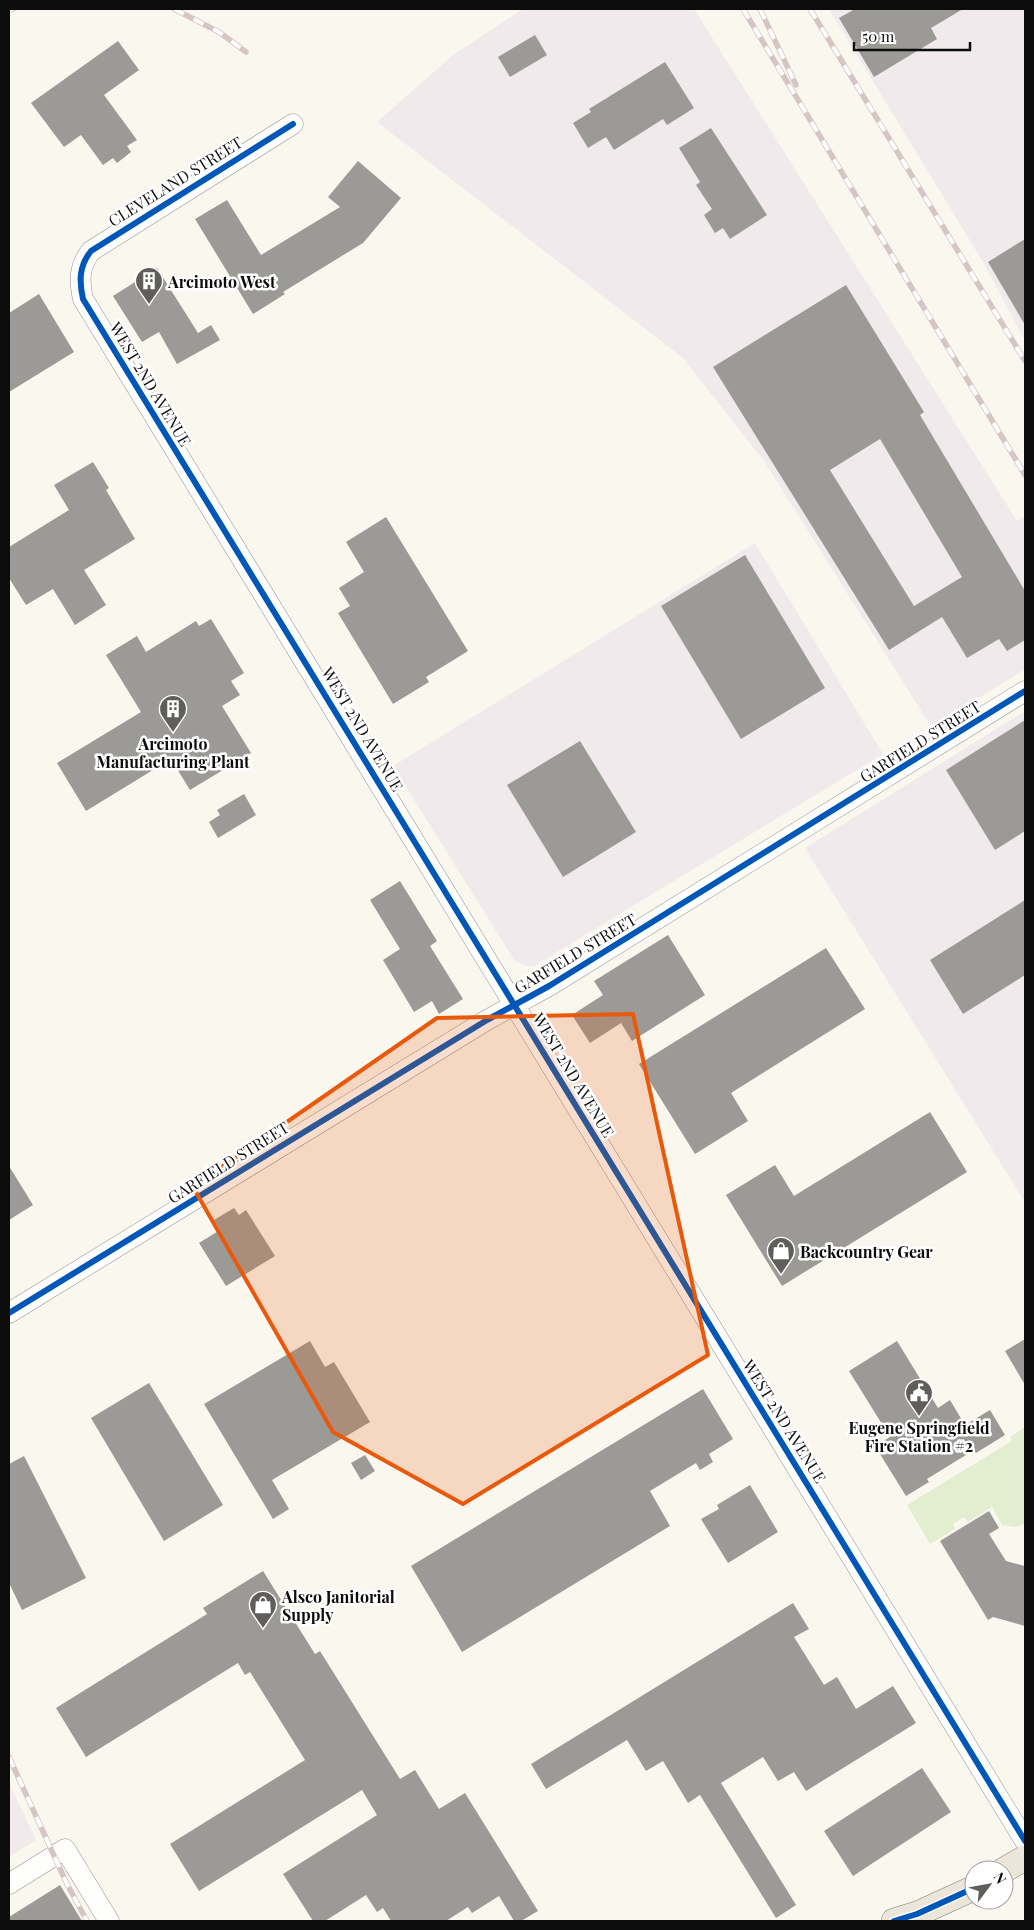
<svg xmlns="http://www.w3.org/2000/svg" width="1034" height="1930" viewBox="0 0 1034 1930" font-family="'Playfair Display',serif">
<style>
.industrial{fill:#f1eaec}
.green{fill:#e3eed0}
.building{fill:#9c9a96;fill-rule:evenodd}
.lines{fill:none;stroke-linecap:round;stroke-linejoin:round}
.minor-casing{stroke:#93928e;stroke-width:21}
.major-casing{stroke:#807f7c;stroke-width:26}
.minor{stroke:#fefefd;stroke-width:20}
.major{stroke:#ebe6d9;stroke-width:25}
.rail-casing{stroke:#d5c5c4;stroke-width:5.5}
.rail{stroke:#fff;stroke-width:4;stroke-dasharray:11;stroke-linecap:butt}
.cycleway-casing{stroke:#fff;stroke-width:9}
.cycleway{stroke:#0057b8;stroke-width:6}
.marked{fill:#e8590c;fill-opacity:0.2;stroke:#e8590c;stroke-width:4;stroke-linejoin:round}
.labels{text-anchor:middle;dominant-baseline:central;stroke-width:5;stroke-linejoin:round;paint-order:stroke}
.street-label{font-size:16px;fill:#0c0c0c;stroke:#fff}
.poi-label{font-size:16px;font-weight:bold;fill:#0c0c0c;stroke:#fff;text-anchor:start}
</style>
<rect width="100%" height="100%" fill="#faf7ef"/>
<g class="industrial">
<polygon points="523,9 694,9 1017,521 1025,516 1025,669 932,728 764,461 683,358 377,122 453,55"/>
<polygon points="829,9 1025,9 1025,341 983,262"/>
<polygon points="755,543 883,754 534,966 526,966 514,960 393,766"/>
<polygon points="1025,711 1025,1198 1023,1199 805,848"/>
<polygon points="9,1783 36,1840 9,1857"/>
</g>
<polygon class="green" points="1025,1427 1025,1524 1015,1527 1002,1525 992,1507 968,1522 964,1517 953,1524 955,1529 930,1544 907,1505 1012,1441 1010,1437"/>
<g class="building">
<polygon points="855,9 963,9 931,28 937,39 874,77 839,18"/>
<polygon points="535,35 547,55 510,77 498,57"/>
<polygon points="118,41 139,70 104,95 137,140 127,146 131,152 117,163 113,158 103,165 81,135 64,147 31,103"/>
<polygon points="665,62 694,108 667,125 663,119 614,150 606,137 588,148 573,123 591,112 589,109"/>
<polygon points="711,128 767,215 730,239 723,228 715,233 704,215 712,209 696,185 700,182 679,148"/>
<polygon points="358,161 401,198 363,243 283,292 285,294 253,314 195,219 227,200 261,255 340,207 328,197"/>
<polygon points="1025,239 1025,325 988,262"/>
<polygon points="157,268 198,333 211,325 220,340 177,364 159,332 142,342 113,296"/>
<path d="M846,285l78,127 -4,3 105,176v49l-18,11 -8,-12 -32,19 -25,-41 -53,33 -176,-283zM880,439l82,138 -48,29 -84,-136z"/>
<polygon points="39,294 74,352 9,392 9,313"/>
<polygon points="93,462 109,488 106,490 135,539 84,570 106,605 75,625 53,589 26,605 9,578 9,547 69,510 54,485"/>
<polygon points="386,517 468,651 426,677 429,682 393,704 338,613 350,606 339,588 364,572 346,542"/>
<polygon points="745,555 825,688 741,739 661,606"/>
<polygon points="211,619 244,673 231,681 240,695 222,706 251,753 190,790 171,759 86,811 57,763 141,712 106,655 137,636 146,652 196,621 199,626"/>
<polygon points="1025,720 1025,831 995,850 946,770"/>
<polygon points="580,741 636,832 563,877 507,785"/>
<polygon points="244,794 256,815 218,838 209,822 220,815 217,810"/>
<polygon points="400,881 437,941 430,946 463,999 439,1014 432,1001 414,1012 383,960 400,949 370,900"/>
<polygon points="1025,900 1025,975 963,1014 930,960"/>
<polygon points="668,935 705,995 632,1041 621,1023 590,1043 572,1015 603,995 594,981"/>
<polygon points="826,948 865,1009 731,1093 748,1121 695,1154 639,1064"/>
<polygon points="930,1112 967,1172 782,1286 726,1195 775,1165 794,1196"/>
<polygon points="9,1166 33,1205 9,1220"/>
<polygon points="234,1208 239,1215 246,1210 275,1256 226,1286 199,1243 220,1230 214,1220"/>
<polygon points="1025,1339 1025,1385 1005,1351"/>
<polygon points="310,1341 325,1367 334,1362 370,1422 272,1480 289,1509 273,1519 204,1404"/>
<polygon points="897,1341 938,1408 950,1400 965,1425 990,1410 1005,1435 976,1453 974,1450 927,1479 929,1482 906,1496 875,1446 890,1437 849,1371"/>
<polygon points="149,1383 223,1505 164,1541 91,1418"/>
<polygon points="703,1389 733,1439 709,1454 713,1462 700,1470 696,1463 650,1491 670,1526 462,1652 411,1566"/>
<polygon points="365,1455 375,1471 361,1480 351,1463"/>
<polygon points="24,1456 86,1578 22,1610 9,1583 9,1464"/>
<polygon points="750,1485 778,1532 728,1563 701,1519 719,1509 717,1505"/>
<polygon points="989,1511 999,1528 989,1534 1006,1561 1025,1566 1025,1626 993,1617 988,1620 940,1541"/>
<polygon points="263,1571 315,1654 320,1651 400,1779 415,1770 439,1809 465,1793 538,1911 521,1921 514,1921 499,1896 472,1913 468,1907 446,1921 391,1921 383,1908 377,1912 366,1895 325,1921 313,1921 283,1874 377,1815 362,1790 199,1891 170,1844 305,1760 250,1672 245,1675 238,1663 86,1757 56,1708 207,1614 203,1608"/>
<polygon points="793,1603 809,1629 794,1637 824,1685 837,1677 856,1709 893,1686 916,1723 806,1791 794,1772 778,1781 763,1757 721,1783 796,1905 776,1918 700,1795 688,1803 663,1761 646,1771 627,1740 546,1789 531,1764"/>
<polygon points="922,1768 951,1812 853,1876 824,1831"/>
<polygon points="60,1885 82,1921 9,1921 9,1917"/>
</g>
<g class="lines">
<defs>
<g id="minor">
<path d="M293,124l-202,127c-12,15 -12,30 -8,48l942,1542"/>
<polyline points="9,1313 487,1020 549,986 1025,691"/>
<polyline points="9,1884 65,1849 109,1921"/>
</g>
<g id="major">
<polyline points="1004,1870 1025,1858"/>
<polyline points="894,1921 917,1914 974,1888"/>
</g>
</defs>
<use href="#minor" class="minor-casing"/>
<use href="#major" class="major-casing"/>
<use href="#minor" class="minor"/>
<use href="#major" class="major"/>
<defs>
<g id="rail">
<polyline points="174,9 219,32 246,52"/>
<polyline points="743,9 1025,475"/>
<polyline points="760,9 796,85"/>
<polyline points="810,9 1025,361"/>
<polyline points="9,10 13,9"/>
<polyline points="9,1757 67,1884 87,1921"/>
</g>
</defs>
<use href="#rail" class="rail-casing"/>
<use href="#rail" class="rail"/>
<defs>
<g id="cycleway">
<path d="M293,124l-202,127c-12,15 -12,30 -8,48l942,1542"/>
<polyline points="9,1313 487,1020 549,986 1025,691"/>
<polyline points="894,1921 917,1914 974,1888"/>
</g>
</defs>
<use href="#cycleway" class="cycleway-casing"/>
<use href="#cycleway" class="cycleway"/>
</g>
<path class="marked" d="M633,1014l75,341 -245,149 -130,-72 -140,-245 244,-169z"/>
<defs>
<symbol id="building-pin" viewBox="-11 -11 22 30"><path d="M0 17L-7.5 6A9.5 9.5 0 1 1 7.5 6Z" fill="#5f5e5b" stroke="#fff"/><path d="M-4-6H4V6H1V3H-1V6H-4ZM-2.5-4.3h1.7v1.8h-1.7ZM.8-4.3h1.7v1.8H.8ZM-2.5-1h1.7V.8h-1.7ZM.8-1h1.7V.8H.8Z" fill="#fff"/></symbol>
<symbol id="shop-pin" viewBox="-11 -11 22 30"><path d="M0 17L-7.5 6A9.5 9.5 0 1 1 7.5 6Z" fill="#5f5e5b" stroke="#fff"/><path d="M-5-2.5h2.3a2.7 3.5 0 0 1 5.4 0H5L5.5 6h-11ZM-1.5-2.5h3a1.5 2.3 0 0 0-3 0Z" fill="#fff"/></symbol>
<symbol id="civic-pin" viewBox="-11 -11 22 30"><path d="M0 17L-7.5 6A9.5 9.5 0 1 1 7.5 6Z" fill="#5f5e5b" stroke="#fff"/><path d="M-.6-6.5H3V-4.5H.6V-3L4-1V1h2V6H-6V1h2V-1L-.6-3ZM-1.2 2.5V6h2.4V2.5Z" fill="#fff"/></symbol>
</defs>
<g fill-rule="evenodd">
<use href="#building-pin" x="133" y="265" width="32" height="43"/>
<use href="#building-pin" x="157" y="693" width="32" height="43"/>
<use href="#shop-pin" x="765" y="1235" width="32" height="43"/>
<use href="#civic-pin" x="903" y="1377" width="32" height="43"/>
<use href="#shop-pin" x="247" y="1589" width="32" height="43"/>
</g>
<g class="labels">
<g class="street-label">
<text transform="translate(175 181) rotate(-32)">CLEVELAND STREET</text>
<text transform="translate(151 384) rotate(59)">WEST 2ND AVENUE</text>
<text transform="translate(363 729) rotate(59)">WEST 2ND AVENUE</text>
<text transform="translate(920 741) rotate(-32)">GARFIELD STREET</text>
<text transform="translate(575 953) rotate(-31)">GARFIELD STREET</text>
<text transform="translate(574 1075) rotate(59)">WEST 2ND AVENUE</text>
<text transform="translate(228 1162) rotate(-32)">GARFIELD STREET</text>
<text transform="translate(785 1421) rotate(58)">WEST 2ND AVENUE</text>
</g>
<g class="poi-label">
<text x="168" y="281">Arcimoto West</text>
<text x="173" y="743" text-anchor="middle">Arcimoto<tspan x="173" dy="18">Manufacturing Plant</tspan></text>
<text x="800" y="1251">Backcountry Gear</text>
<text x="919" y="1427" text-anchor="middle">Eugene Springfield<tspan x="919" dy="18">Fire Station #2</tspan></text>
<text x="282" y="1596">Alsco Janitorial<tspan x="282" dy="18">Supply</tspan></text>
</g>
</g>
<rect width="1034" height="1930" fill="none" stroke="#0c0c0c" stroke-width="20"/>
<g transform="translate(989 1885) rotate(58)"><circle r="24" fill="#ffffff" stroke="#9e9e9e"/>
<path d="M0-4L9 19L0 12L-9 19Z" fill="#5f5e5b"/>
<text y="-8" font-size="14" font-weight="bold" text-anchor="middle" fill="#0c0c0c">N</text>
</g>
<path d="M854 42v8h116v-8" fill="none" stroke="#0c0c0c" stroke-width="2.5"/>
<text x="862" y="42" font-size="15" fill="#0c0c0c" stroke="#ffffff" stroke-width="4" paint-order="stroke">50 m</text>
</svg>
